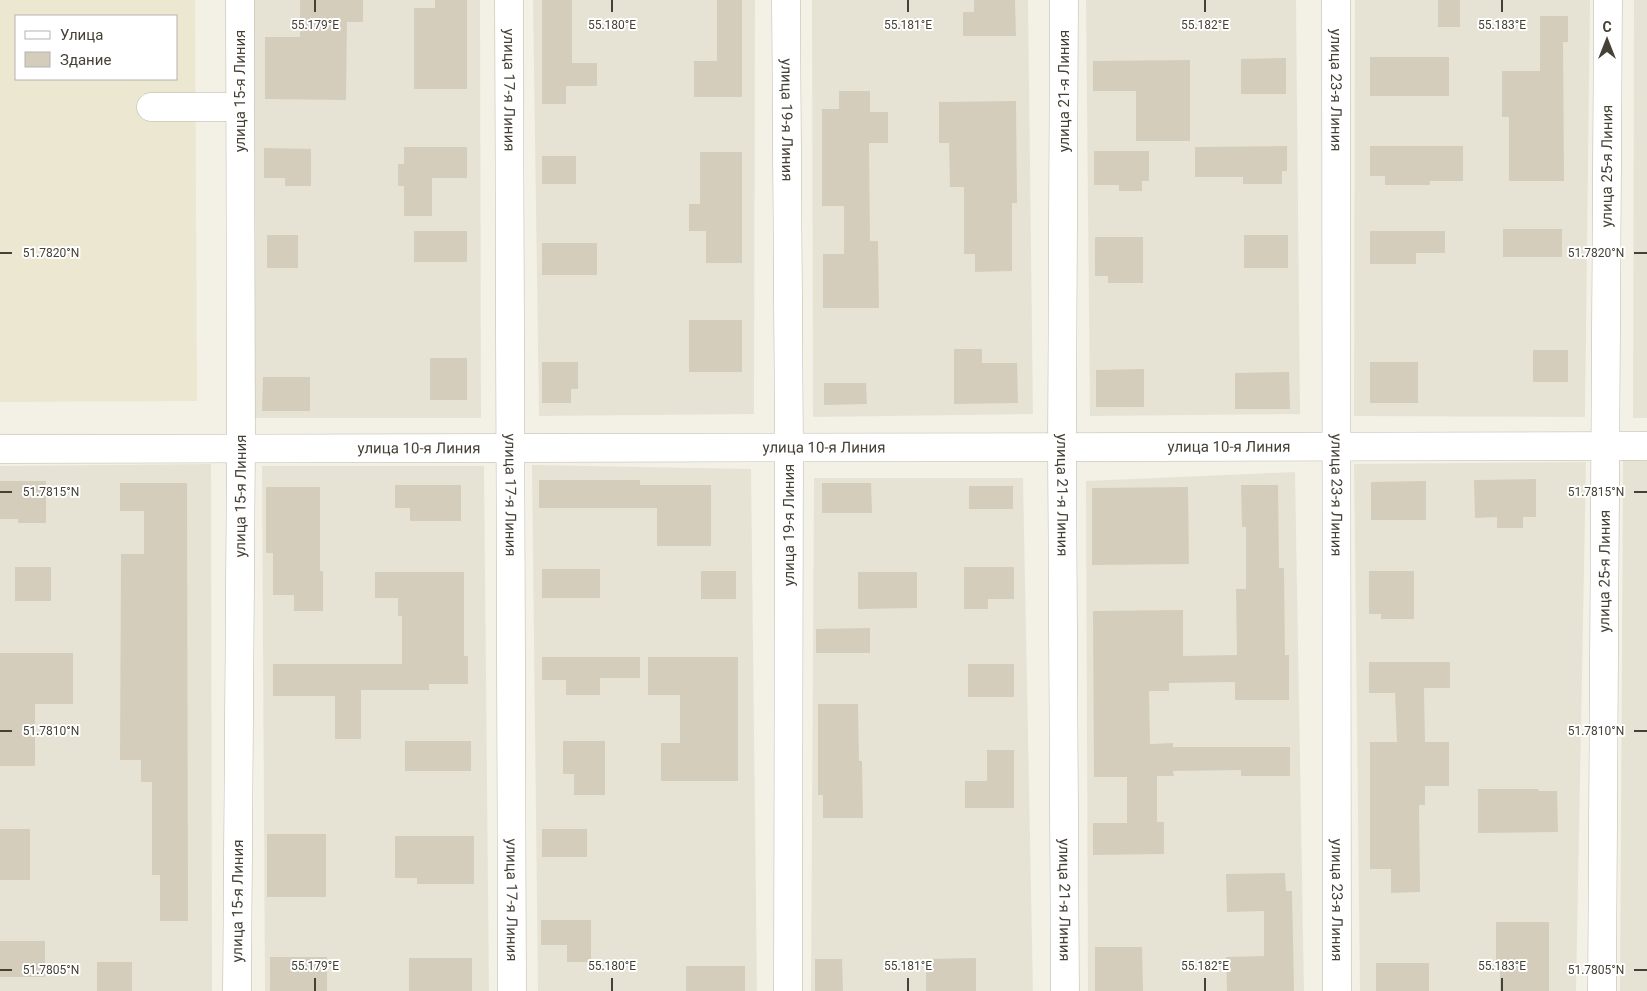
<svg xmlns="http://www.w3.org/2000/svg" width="1647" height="991" viewBox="0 0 1647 991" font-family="Roboto,sans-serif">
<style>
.residential{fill:#e7e3d4}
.education{fill:#ece7d0;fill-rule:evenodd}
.building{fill:#d4cdbc}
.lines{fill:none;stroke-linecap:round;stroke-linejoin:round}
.minor-casing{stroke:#beb9a9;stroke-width:29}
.minor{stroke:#fff;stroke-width:28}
.ticks{fill:none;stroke:#454136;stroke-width:2}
.labels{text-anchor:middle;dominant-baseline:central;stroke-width:4;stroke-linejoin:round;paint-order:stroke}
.street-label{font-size:15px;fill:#454136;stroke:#fff}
.ticks-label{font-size:12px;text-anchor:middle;fill:#454136;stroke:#fff;stroke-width:4;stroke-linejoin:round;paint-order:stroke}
</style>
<rect width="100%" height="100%" fill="#f3f0e6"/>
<g class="residential">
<polygon points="252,0 480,0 481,418 253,418"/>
<polygon points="533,0 755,0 754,414 539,416"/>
<polygon points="812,0 1028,0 1033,414 813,417"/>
<polygon points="1086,0 1296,0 1300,414 1090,416"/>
<polygon points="1355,0 1590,0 1585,417 1354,416"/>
<polygon points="1634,0 1647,0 1647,418 1633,418"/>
<polygon points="1623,459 1647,461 1647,991 1620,991"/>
<polygon points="1586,462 1576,991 1360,991 1354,464"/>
<polygon points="211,464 212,991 0,991 0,466"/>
<polygon points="532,465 751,469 757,991 538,991"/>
<polygon points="262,466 484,466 489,991 265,991"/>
<polygon points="1295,472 1304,991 1088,991 1086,481"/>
<polygon points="814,478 1023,478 1033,991 811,991"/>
</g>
<path class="education" d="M0,0h195l2,401 -197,1zM16,16h160v63h-160z"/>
<g class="building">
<polygon points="300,0 363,0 363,22 347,22 346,100 265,99 265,37 300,37"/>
<polygon points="435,0 467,0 467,89 414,89 414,8 435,8"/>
<polygon points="542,0 572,0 572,63 597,63 597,86 566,86 566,104 542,104"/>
<polygon points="717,0 742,0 742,97 694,97 694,61 717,61"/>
<polygon points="974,0 1015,0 1016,36 963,36 963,12 974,12"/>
<rect x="1438" y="0" width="22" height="27"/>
<polygon points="1540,16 1568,16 1568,42 1563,42 1564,181 1509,181 1509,117 1502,117 1502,71 1540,71"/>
<rect x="1370" y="57" width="79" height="39"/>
<polygon points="1286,58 1286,94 1241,94 1241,59"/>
<polygon points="1190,60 1190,141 1136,141 1136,91 1093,91 1093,61"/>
<polygon points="839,91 870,91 870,112 888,112 888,143 869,143 870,241 878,241 879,308 823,308 823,254 844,254 844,206 822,206 822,109 839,109"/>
<polygon points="1016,101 1017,203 1012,203 1012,271 975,272 975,254 964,254 964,187 950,187 949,143 939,143 939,102"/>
<polygon points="1287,146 1287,171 1282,171 1282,184 1243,184 1243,177 1195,177 1195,147"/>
<polygon points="1370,146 1463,146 1463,181 1430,181 1430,185 1385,185 1385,176 1370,176"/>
<polygon points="404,147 467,147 467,178 432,178 432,216 404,216 404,186 398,186 398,164 404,164"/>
<polygon points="264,148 311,149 311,186 285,186 285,178 264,178"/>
<polygon points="1094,151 1149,151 1149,181 1142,181 1142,191 1119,191 1119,185 1094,185"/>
<polygon points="700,152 742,152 742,263 706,263 706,231 689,231 689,204 700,204"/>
<rect x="542" y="156" width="34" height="28"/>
<rect x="1503" y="229" width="59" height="28"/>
<rect x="414" y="231" width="53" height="31"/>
<polygon points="1370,231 1445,231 1445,253 1416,253 1416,264 1370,264"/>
<rect x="267" y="235" width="31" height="33"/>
<rect x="1244" y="235" width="44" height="33"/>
<polygon points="1095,237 1143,237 1143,283 1108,283 1108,276 1095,276"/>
<rect x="542" y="243" width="55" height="32"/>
<rect x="689" y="320" width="53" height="52"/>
<polygon points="954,349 982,349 982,363 1017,363 1018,403 954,404"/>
<rect x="1533" y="350" width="35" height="32"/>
<rect x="430" y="358" width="37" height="42"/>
<polygon points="542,362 578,362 578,389 571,389 571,403 542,403"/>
<rect x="1370" y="362" width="48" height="41"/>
<polygon points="1144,369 1144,407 1096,407 1096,370"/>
<polygon points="1289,372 1290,409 1235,409 1235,373"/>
<polygon points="263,377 310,377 310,411 262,411"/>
<polygon points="824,383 866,383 867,404 824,405"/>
<polygon points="1536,479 1536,517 1523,517 1523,528 1497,528 1497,517 1475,518 1474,480"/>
<polygon points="539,480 640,480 640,485 711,485 711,546 657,546 657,508 539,508"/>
<polygon points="0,481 46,481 46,523 18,523 18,519 0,519"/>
<polygon points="1426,481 1426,520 1371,520 1371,482"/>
<polygon points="120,483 187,483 188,921 160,921 160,875 152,875 152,782 141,782 141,760 120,760 121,554 144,554 144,511 120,511"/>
<polygon points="822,483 871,483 872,513 822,513"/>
<polygon points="395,485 461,485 461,521 410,521 410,508 395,508"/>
<polygon points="1241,485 1278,485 1279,568 1284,568 1285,655 1289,655 1289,700 1235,700 1235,682 1169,683 1169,691 1149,691 1150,744 1173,743 1173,747 1290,747 1290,776 1241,776 1241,770 1173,771 1174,776 1157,776 1157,822 1164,822 1164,854 1093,855 1093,823 1127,823 1127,777 1094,777 1093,611 1183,610 1183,656 1237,655 1236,589 1246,589 1246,527 1242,527"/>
<rect x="969" y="486" width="44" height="23"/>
<polygon points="266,487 320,487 320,571 323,571 323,611 294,611 294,595 273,595 273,553 266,553"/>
<polygon points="1188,487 1189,564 1092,565 1092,488"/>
<rect x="15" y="567" width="36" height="34"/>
<polygon points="964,567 1014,567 1014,599 988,599 988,609 964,609"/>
<rect x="542" y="569" width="58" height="29"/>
<rect x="701" y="571" width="35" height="28"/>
<polygon points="1369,571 1414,571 1414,619 1381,619 1381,614 1369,614"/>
<polygon points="375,572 464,572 464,656 468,656 468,684 429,684 429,690 361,690 361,739 335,739 335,696 273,696 273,664 402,664 402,616 398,616 398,598 375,598"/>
<polygon points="858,572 917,572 917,608 858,609"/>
<polygon points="870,628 870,653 816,653 816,629"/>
<polygon points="0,653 73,653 73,704 35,704 35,766 0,766"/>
<polygon points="542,657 640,657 640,678 600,678 600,695 566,695 566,680 542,680"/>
<polygon points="648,657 738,657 738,781 661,781 661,743 680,743 680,695 648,695"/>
<polygon points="1369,662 1450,662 1450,688 1424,688 1425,742 1449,742 1449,786 1425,786 1425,805 1419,805 1420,892 1391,893 1391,869 1370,869 1370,742 1397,742 1395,693 1369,693"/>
<rect x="968" y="664" width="46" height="33"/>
<polygon points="818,704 858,704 859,761 862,761 863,818 823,818 823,795 818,795"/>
<rect x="405" y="741" width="66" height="30"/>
<polygon points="563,741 605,741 605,795 574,795 574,774 563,774"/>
<polygon points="987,750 1014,750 1014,808 965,808 965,781 987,781"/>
<polygon points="1478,789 1538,789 1539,791 1557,791 1558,832 1478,833"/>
<rect x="0" y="829" width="30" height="51"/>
<rect x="542" y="829" width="45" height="28"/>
<rect x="267" y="834" width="59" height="63"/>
<polygon points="395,836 474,836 474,884 417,884 417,878 395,878"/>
<polygon points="1285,873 1286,891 1292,891 1294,991 1227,991 1226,957 1264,956 1264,911 1227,912 1226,874"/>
<polygon points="541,920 591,920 591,962 567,962 567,945 541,945"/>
<polygon points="1496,922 1549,922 1549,991 1500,991 1500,962 1496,963"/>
<rect x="0" y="941" width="45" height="36"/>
<polygon points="1095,947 1142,947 1143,991 1095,991"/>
<rect x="270" y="957" width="57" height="34"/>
<rect x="409" y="958" width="63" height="33"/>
<polygon points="976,958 976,991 926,991 926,959"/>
<polygon points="815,959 842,959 843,991 815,991"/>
<rect x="97" y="962" width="35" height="29"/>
<rect x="1376" y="963" width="53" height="28"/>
<rect x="686" y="966" width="59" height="25"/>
</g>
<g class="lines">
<defs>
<g id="minor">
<path id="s1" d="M509,0l3,991"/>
<path id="s2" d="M786,0l3,447 -1,544"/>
<path id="s3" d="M1064,0l-2,448 3,543"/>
<path id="s4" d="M1336,0l1,991"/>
<polyline points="151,107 240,107"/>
<path id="s5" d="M0,449l1647,-3"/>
<path id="s6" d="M237,991l4,-544 -1,-447"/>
<path id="s7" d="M1602,991l6,-991"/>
</g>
</defs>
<use href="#minor" class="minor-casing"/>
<use href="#minor" class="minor"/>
</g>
<path class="ticks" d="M315,0v12M612,0v12M908,0v12M1205,0v12M1502,0v12M0,253h12M1634,253h13M0,492h12M1634,492h13M0,731h12M1634,731h13M0,970h12M1634,970h13M315,978v13M612,978v13M908,978v13M1205,978v13M1502,978v13"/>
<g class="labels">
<g class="street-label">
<text transform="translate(240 91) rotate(-90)">улица 15-я Линия</text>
<text stroke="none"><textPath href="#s1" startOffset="90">улица 17-я Линия</textPath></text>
<text transform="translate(1064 91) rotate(-90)">улица 21-я Линия</text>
<text stroke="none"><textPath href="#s4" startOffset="90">улица 23-я Линия</textPath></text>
<text stroke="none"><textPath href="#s2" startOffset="120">улица 19-я Линия</textPath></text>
<text stroke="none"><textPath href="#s7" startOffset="825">улица 25-я Линия</textPath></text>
<text stroke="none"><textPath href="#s5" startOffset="419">улица 10-я Линия</textPath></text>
<text stroke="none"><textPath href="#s5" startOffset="824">улица 10-я Линия</textPath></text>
<text stroke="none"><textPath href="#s5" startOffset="1229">улица 10-я Линия</textPath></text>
<text stroke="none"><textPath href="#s1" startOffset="495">улица 17-я Линия</textPath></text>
<text stroke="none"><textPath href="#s4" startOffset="495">улица 23-я Линия</textPath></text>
<text stroke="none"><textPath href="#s6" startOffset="495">улица 15-я Линия</textPath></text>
<text stroke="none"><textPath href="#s3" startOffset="495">улица 21-я Линия</textPath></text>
<text transform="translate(789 525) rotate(-90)">улица 19-я Линия</text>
<text stroke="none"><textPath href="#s7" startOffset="420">улица 25-я Линия</textPath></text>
<text stroke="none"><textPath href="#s6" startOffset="90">улица 15-я Линия</textPath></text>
<text stroke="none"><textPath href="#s1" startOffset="900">улица 17-я Линия</textPath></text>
<text stroke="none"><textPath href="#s3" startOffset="900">улица 21-я Линия</textPath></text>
<text stroke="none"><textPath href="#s4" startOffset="900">улица 23-я Линия</textPath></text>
</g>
</g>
<g class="ticks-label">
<text x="315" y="29">55.179°E</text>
<text x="612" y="29">55.180°E</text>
<text x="908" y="29">55.181°E</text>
<text x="1205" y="29">55.182°E</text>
<text x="1502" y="29">55.183°E</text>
<text x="51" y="257">51.7820°N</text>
<text x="1596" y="257">51.7820°N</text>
<text x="51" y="496">51.7815°N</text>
<text x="1596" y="496">51.7815°N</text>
<text x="51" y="735">51.7810°N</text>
<text x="1596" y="735">51.7810°N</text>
<text x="315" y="970">55.179°E</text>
<text x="612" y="970">55.180°E</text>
<text x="908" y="970">55.181°E</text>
<text x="1205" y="970">55.182°E</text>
<text x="1502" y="970">55.183°E</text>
<text x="51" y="974">51.7805°N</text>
<text x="1596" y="974">51.7805°N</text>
</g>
<rect x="15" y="15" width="162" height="65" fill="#ffffff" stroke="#b5b3af"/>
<rect x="25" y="31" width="25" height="8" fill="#ffffff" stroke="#b5b3af"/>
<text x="60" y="40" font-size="15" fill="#454136">Улица</text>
<rect x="25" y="52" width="25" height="15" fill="#d4cdbc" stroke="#b5b3af"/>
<text x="60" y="65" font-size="15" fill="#454136">Здание</text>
<g transform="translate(1607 40)" stroke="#ffffff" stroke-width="4" paint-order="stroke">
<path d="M0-4L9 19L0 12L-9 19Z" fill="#454136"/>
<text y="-8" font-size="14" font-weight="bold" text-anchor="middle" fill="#454136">С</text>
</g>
</svg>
